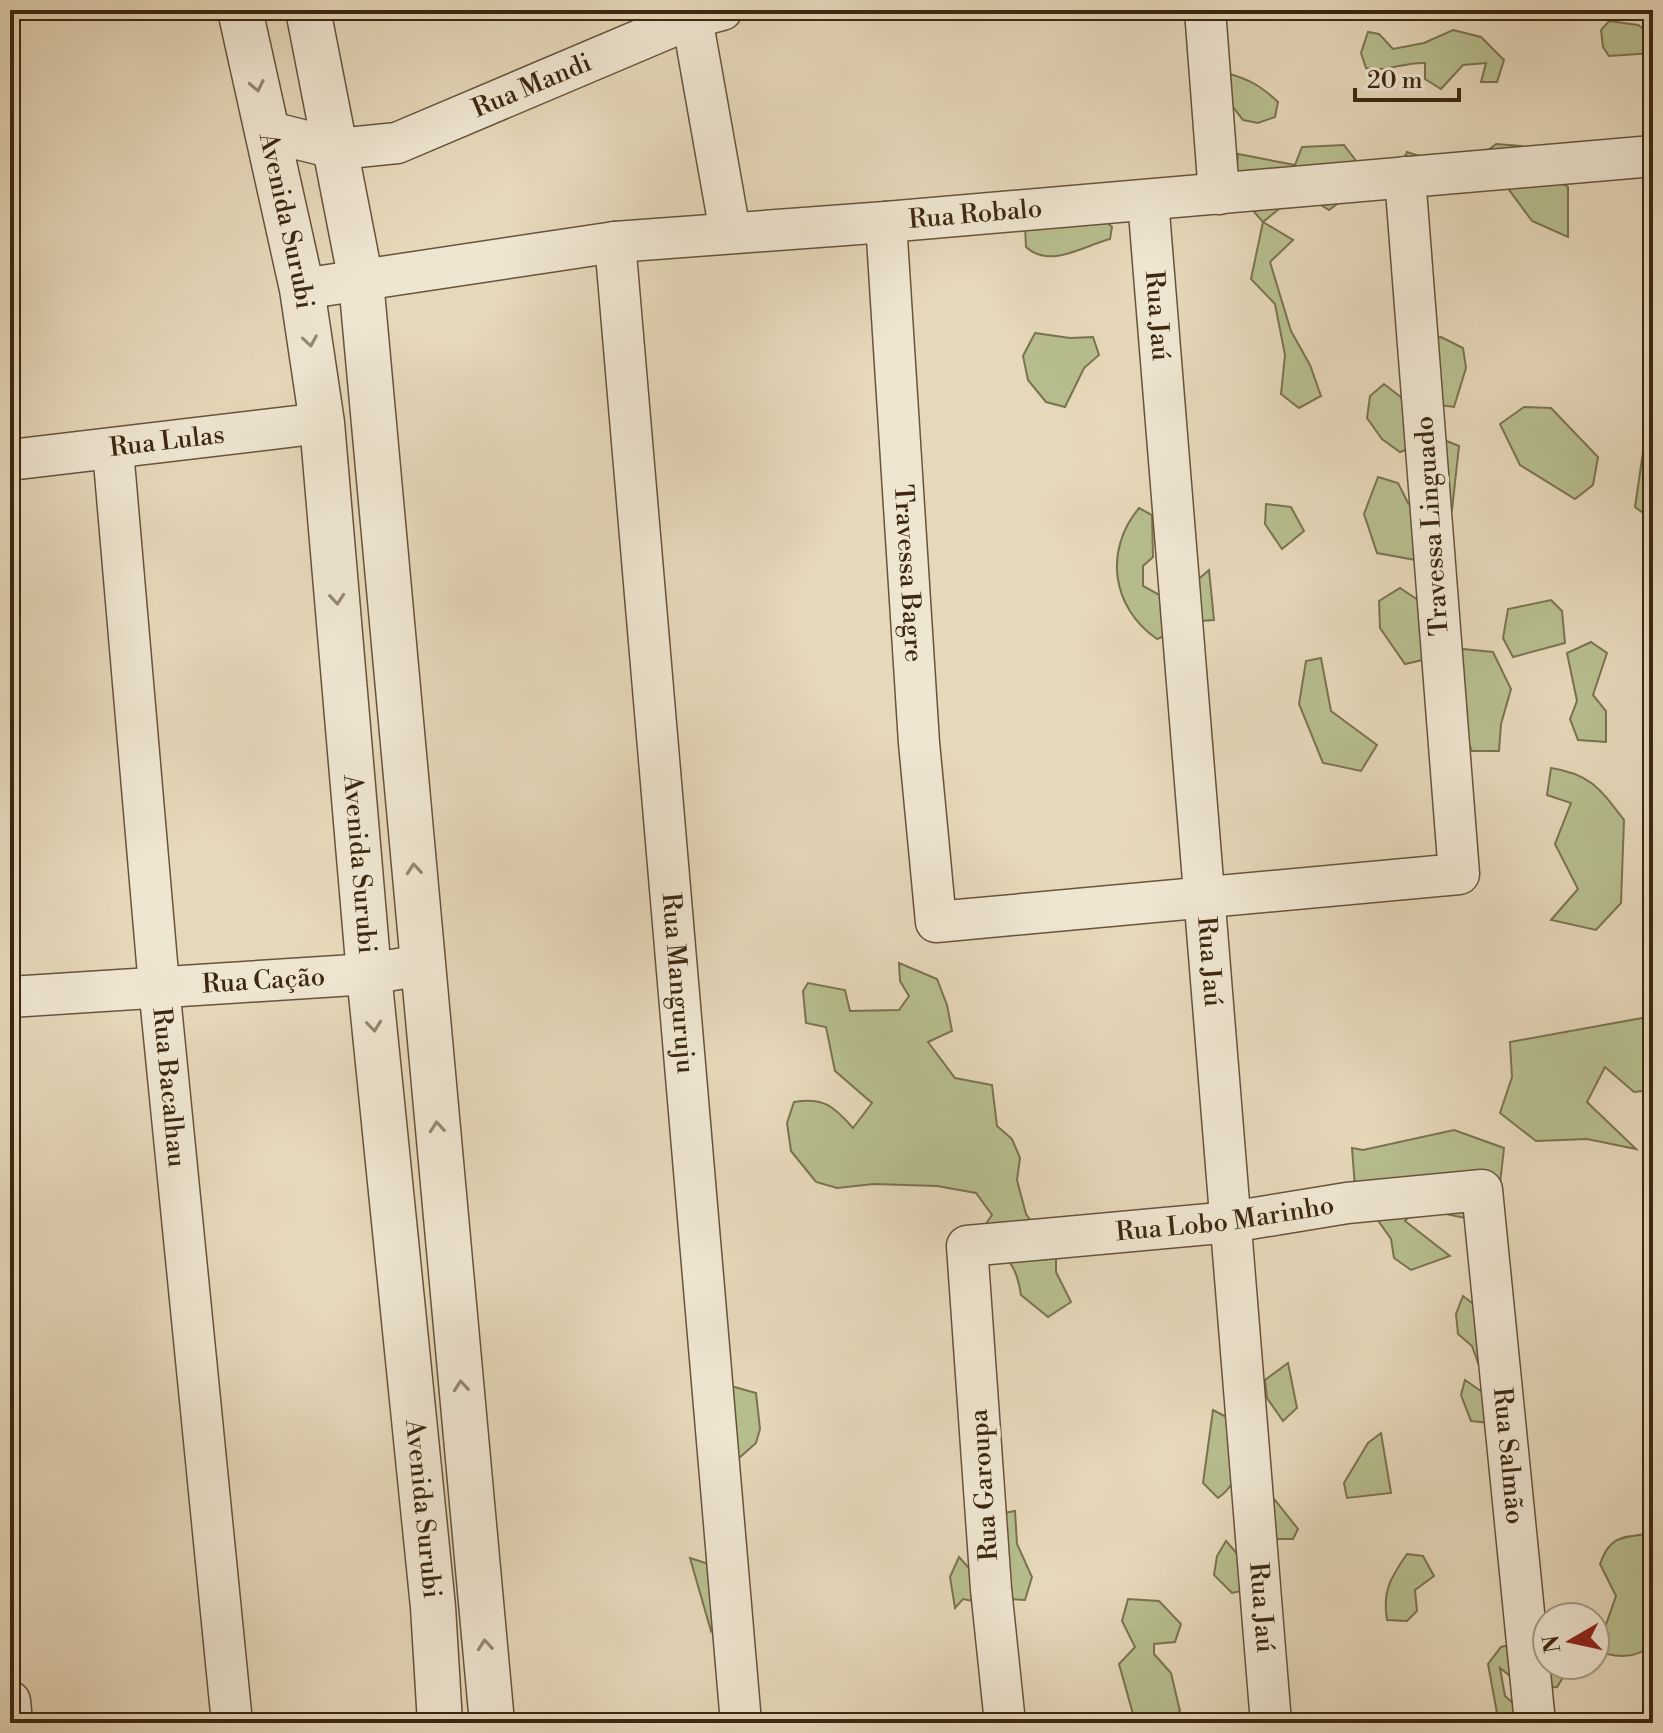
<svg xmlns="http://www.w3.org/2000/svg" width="1663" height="1733" viewBox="0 0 1663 1733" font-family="'Libre Bodoni',serif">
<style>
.green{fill:#b7be8e;stroke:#7a7350;stroke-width:2}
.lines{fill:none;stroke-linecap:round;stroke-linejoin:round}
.minor-casing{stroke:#66543b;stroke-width:43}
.tertiary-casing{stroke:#66543b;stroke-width:47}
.minor{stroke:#efe6d2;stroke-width:40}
.tertiary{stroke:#efe6d2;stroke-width:44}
.oneway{stroke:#968772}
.labels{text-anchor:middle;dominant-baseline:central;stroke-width:8;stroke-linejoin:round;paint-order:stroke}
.street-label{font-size:26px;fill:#3c2811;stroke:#efe6d2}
</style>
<rect width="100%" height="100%" fill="#e6d8ba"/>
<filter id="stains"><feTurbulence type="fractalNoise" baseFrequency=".0025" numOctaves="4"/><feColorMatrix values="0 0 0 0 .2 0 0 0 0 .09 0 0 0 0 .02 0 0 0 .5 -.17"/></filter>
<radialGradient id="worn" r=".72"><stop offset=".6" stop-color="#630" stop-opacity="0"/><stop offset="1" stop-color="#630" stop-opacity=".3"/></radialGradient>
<g class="green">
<polygon points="1609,21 1638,25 1653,34 1653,53 1609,56 1603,47 1601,30"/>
<path d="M1453,30l28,7 23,23 -7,22h-16l5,-19 -23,2 -22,24 -16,-10v-16c-22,-1 -41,10 -59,5l-5,-15 7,-21 11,2 14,15 31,-6z"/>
<path d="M1226,73c23,6 35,13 52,29l-3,15 -17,6 -15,-3 -13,-17z"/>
<polygon points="1496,144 1521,146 1534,164 1568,187 1568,237 1532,221 1504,183 1402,164 1407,152 1463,170"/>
<polygon points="1344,145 1360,166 1359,188 1329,210 1300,192 1263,222 1293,240 1270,262 1291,331 1310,365 1321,396 1299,408 1281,394 1285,355 1275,304 1251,279 1263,222 1235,190 1238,154 1295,165 1302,147"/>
<path d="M1097,214l15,13 -2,12c-27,7 -60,30 -84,8l-1,-21z"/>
<polygon points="1035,333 1070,338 1093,337 1099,355 1084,368 1065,407 1046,402 1028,380 1023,356"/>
<polygon points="1441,337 1463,348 1466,368 1454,407 1432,404 1426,338"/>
<polygon points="1384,384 1425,416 1421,444 1400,452 1382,439 1367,418 1370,396"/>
<polygon points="1524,407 1551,408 1598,457 1593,485 1575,499 1520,465 1500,424"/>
<polygon points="1444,440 1459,446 1452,510 1436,505"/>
<polygon points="1643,452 1653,461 1653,520 1635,507"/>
<polygon points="1378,477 1398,483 1408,503 1431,519 1427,562 1377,553 1364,514"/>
<polygon points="1266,504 1291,507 1304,531 1282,549 1265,524"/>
<path d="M1139,508l13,7 1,42 -10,9v20l29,16 37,-32 5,50 -14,1 -43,18c-46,-32 -53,-89 -18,-131z"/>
<polygon points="1400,588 1418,600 1454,653 1463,649 1493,652 1511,689 1501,724 1499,751 1472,751 1463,732 1467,709 1448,692 1431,658 1405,664 1380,628 1379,601"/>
<polygon points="1551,600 1562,611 1565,643 1513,657 1503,638 1508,609"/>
<polygon points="1591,642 1607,653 1593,695 1606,711 1606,742 1578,740 1570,719 1577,701 1567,653"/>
<polygon points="1321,658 1331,711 1377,745 1361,771 1323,763 1299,704 1306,661"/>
<path d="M1551,768c40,6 50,22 73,52l-3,83 -25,27 -45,-10 27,-31 -23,-45 16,-41 -24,-8z"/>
<path d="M899,963l38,16 10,26 5,26 -24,11 27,36 37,7 5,41 15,13 8,19 -3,22 9,34 30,42v16l15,30 -23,15 -27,-22c-6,-38 -15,-38 -48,-53l19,-27 -16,-22 -39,-7 -63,-2 -37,4 -21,-6 -25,-31 -4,-28 7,-21c29,-5 40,4 59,26l19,-25 -37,-32 -9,-44 -20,-4 -3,-32 5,-8 37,7 5,21 49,-1 10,-14 -9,-15z"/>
<polygon points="1653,1016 1653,1090 1634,1092 1605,1067 1587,1102 1636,1149 1587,1139 1536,1141 1500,1113 1512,1077 1510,1042"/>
<polygon points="1454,1130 1504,1148 1499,1193 1465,1218 1417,1208 1405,1221 1450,1256 1411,1270 1394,1258 1391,1239 1355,1188 1352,1148 1363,1150"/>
<polygon points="1463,1296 1485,1313 1481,1371 1472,1346 1458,1334 1456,1314"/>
<polygon points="1288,1363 1297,1408 1283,1421 1267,1398 1265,1380"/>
<polygon points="1465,1380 1501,1405 1499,1424 1471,1421 1461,1395"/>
<polygon points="731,1386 756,1393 760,1429 756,1443 738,1459"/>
<path d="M1213,1410l23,12c4,29 9,57 -18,76l-15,-15z"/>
<polygon points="1381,1433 1391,1493 1347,1498 1344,1483 1368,1443"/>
<polygon points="1275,1500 1298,1529 1293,1539 1277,1539 1264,1533 1259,1512"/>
<polygon points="1015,1511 1017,1544 1032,1577 1025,1600 1007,1599 998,1514"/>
<path d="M1647,1534l6,2v106c-12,15 -29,16 -46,12l-3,-24 12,-34 -16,-32c9,-27 21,-27 47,-30z"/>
<polygon points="1226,1541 1247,1565 1241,1591 1232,1593 1214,1575 1217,1556"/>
<path d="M1407,1554l16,2 11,20 -19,14 2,21 -10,10 -20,-1c-5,-29 4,-43 20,-66z"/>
<polygon points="959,1557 976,1576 982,1603 963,1599 955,1608 950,1577"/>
<polygon points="690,1558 709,1564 730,1594 711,1631"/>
<polygon points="1128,1599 1159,1601 1181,1624 1175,1642 1154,1644 1154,1654 1171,1673 1180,1711 1167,1723 1135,1721 1119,1664 1135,1647 1122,1621"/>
<polygon points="1538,1639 1547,1665 1569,1668 1557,1687 1526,1689 1500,1668 1505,1696 1536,1723 1493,1723 1497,1713 1488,1664 1501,1647"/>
</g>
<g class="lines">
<defs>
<g id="minor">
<polyline points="1205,10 1219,194"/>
<polyline points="692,18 730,232"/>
<path id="s1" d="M266,131l72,18 59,-6 295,-125 30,-8"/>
<path id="s2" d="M1148,200l123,1523"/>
<path id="s3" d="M886,222l33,521 17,179 523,-48 -54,-697"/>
<path id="s4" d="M615,242l126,1481"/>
<path id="s5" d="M302,289l313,-47 271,-20 767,-66"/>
<path id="s6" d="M113,450l46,536 73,737"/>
<path id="s7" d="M10,460l312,-37"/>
<path id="s8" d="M10,997l359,-23 53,-9"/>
<polyline points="10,1701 12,1723"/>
<path id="s9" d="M1005,1723l-14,-134 -24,-343 264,-24 116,-19 135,-13 53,533"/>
</g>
<g id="tertiary">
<path id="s10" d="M240,10l62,279 20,134 47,551 64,633 7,116"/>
<polyline points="308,10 361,281 492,1723"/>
</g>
</defs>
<use href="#minor" class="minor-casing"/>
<use href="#tertiary" class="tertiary-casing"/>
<use href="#minor" class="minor"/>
<use href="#tertiary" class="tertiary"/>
</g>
<defs><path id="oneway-chevron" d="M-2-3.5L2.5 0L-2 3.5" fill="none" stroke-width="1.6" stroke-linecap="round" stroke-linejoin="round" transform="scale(2)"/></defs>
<g class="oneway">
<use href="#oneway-chevron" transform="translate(257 86) rotate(78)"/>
<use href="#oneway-chevron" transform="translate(310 341) rotate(81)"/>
<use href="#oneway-chevron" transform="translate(337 599) rotate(85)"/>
<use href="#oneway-chevron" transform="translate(414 869) rotate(-95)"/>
<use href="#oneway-chevron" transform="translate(374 1026) rotate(84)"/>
<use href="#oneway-chevron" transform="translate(437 1127) rotate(-95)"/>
<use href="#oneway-chevron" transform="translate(461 1386) rotate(-95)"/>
<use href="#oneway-chevron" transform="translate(485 1645) rotate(-95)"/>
</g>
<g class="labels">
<g class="street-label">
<text stroke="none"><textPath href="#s1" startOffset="280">Rua Mandi</textPath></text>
<text stroke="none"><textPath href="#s5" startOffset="678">Rua Robalo</textPath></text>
<text stroke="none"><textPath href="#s10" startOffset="216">Avenida Surubi</textPath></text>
<text stroke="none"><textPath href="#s2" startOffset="116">Rua Jaú</textPath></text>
<text stroke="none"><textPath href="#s7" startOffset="158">Rua Lulas</textPath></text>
<text transform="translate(1432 526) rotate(-94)">Travessa Linguado</text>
<text stroke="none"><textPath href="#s3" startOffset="352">Travessa Bagre</textPath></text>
<text stroke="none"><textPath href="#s10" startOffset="864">Avenida Surubi</textPath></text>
<text stroke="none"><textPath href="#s2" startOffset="764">Rua Jaú</textPath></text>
<text stroke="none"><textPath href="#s8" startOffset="254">Rua Cação</textPath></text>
<text stroke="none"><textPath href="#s4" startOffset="744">Rua Manguruju</textPath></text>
<text stroke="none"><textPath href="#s6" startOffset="640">Rua Bacalhau</textPath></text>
<text stroke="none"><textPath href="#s9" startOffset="738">Rua Lobo Marinho</textPath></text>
<text stroke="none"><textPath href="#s9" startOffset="1264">Rua Salmão</textPath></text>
<text transform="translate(984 1485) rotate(-94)">Rua Garoupa</text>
<text stroke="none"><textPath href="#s10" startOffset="1512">Avenida Surubi</textPath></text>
<text stroke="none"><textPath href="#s2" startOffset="1412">Rua Jaú</textPath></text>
</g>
</g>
<rect width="1663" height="1733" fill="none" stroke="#e6d8ba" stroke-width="40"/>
<rect x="12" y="12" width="1639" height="1709" fill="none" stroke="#3c2811" stroke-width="4"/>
<rect x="20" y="20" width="1623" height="1693" fill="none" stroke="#3c2811" stroke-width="2"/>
<g transform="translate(1571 1641) rotate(261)"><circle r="38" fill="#efe6d2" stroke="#a79a85" stroke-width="2"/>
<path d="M0-6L14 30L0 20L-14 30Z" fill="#8f2418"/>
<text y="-12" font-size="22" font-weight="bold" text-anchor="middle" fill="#3c2811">N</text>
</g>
<path d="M1355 88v12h104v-12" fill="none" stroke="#3c2811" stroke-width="4"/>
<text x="1367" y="88" font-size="24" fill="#3c2811" stroke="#efe6d2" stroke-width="6" paint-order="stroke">20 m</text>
<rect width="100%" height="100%" filter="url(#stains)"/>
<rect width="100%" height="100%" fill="url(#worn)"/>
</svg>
